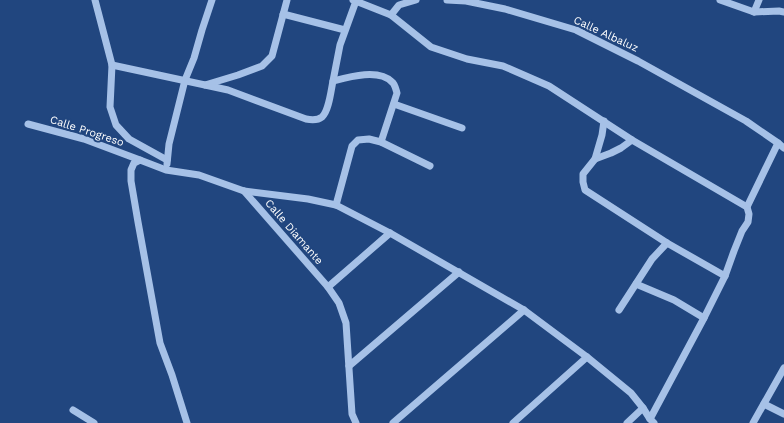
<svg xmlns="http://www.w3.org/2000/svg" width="784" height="423" viewBox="0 0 784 423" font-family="'Work Sans',sans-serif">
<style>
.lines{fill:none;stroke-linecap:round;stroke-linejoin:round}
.minor{stroke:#a6c1e7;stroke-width:7}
.labels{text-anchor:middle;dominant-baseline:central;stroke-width:4;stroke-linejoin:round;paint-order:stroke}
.street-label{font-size:11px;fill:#fff;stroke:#21467f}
</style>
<rect width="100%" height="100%" fill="#21467f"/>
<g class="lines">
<g class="minor">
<polyline points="95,0 112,65 110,107 116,125 129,139 167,160"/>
<polyline points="353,0 391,15 431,47 467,59 503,66 549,86 632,140 747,207 749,214 748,222 742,231 734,251 725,276 704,318 650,419"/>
<polyline points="447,0 466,1 505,9 576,30 638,61 746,121 778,143 784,148"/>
<polyline points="720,0 754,12 779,11 784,12"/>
<polyline points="754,12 759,0"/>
<polyline points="283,14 345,30"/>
<polyline points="391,15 399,5 416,0"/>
<polyline points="112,65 205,85 238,75 262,66 272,56 287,0"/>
<polyline points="333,81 340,45 356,1"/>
<path d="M205,85l23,5 78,29c5,1 11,2 16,-2 7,-6 9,-27 11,-36 15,-4 46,-13 59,1 3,2 4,8 5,11l-16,49"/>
<polyline points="394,104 462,128"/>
<polyline points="28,124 84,139 140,160"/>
<polyline points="632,140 621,148 611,153 595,159 583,174 583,182 585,190 667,243 725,276"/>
<polyline points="595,159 602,135 604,121"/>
<polyline points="167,164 169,144 185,80 194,58 202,30 212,0"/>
<polyline points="244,191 328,287 339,303 346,323 352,414 356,423"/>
<polyline points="336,205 352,146 358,140 369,139 381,142 430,166"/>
<polyline points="747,207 778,143"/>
<polyline points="636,284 674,300 704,318"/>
<polyline points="328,287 390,233"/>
<polyline points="619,310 652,259 667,243"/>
<polyline points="349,366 459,272"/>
<polyline points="764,404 784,414"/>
<polyline points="73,410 94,423"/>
<polyline points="187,423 172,375 160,343 138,222 131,181 131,170 134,163 140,160 166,170 199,175 244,191 308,199 336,205 390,233 524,310 587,357 631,393 643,408 650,419 654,423"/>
<polyline points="393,423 524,310"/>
<polyline points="513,423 587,357"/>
<polyline points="627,423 643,408"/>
<polyline points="753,423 784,368"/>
</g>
</g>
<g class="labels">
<g class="street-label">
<text transform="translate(606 34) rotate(25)">Calle Albaluz</text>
<text transform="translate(87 131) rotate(18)">Calle Progreso</text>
<text transform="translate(294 232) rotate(49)">Calle Diamante</text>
</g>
</g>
</svg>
